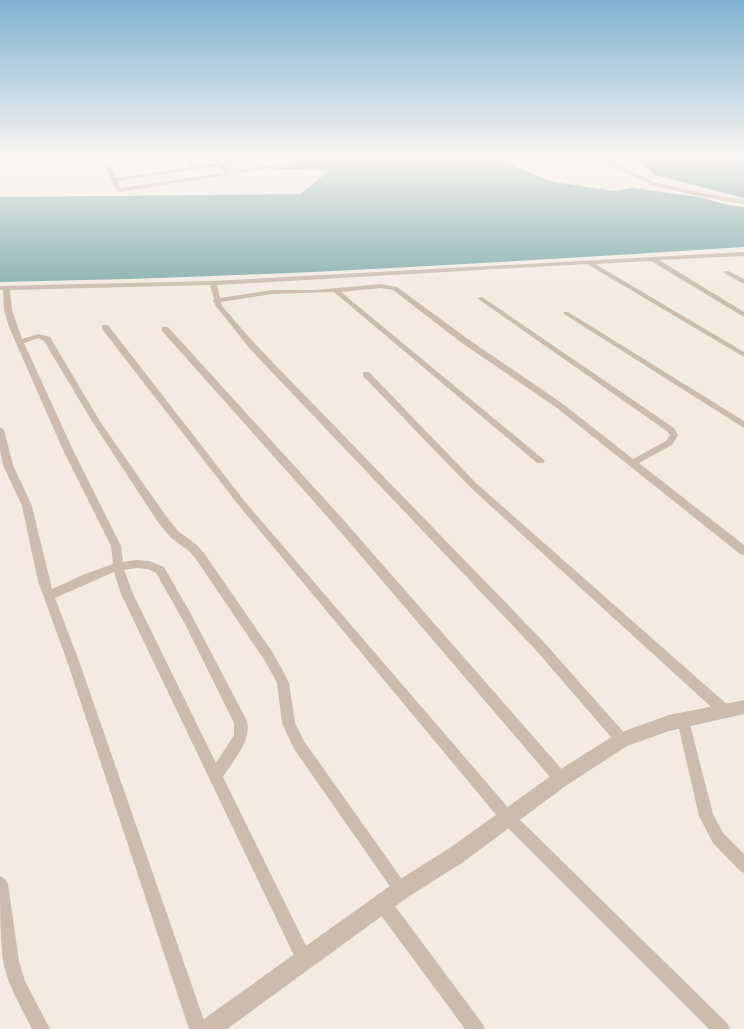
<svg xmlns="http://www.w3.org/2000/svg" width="744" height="1029" viewBox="0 0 744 1029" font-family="Arial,sans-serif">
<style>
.water{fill:#82acae}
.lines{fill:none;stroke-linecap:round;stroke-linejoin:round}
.minor{fill:#cbbcae;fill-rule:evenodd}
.tertiary{fill:#cbbcae;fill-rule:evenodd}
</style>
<rect width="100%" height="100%" fill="#f3ebe2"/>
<g class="water">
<path d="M353,156h135l65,26 61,9 19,-3 70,10 25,7 16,2v40c-248,16 -496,31 -744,35v-85l300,-3 30,-24 -59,-1z"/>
<polygon points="633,156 744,156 744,198 655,175"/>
</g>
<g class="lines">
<g class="minor">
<path d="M101,156h5l3,7 43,-7h14l-56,10 6,12 75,-11 -9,-11h5l8,10 21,-3 -5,-7h5l15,18 -112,18 -3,-2 -11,-24 -2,-1 1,-1zM218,166l7,7 -104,15 -4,-7z"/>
<polygon points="265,156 281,156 230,164 236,170 338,156 346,157 235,174 224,162"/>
<polygon points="591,156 598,156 656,183 702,193 744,200 744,204 702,197 652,185"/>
<path d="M744,252v4l-85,4 85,52v5l-93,-56 -56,3 149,88v5l-157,-93 -370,21 3,13 52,-8h43l66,-6 16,3 71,52 95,65 70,55 33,-18 4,-6 -2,-3 -191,-134 5,-1 192,131 4,7 -6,10 -33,18 105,82v10l-4,-1 -183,-146 -95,-65 -69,-53 -12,-2 -40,4 202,167 2,2 -2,2h-6l-203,-171 -62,2 -51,8 1,4 34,39 286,295 85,96 2,4 -2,4 -5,2 -5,-2 -83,-96 -284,-299 -34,-43 -3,-5 1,-2 -4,-14 -200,5 2,20 10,29 17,-5 11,3 51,86 65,93 12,15 19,14 7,8 69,100 10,18 6,12 6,40 9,18 102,144 3,5 -3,5 -5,3 -5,-3 -102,-146 -12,-26 -5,-40 -2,-4 -10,-18 -69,-102 -7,-8 -19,-14 -12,-15 -65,-99 -49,-82 -5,-3 -15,5 49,107 48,96 2,16 13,-2 13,1 15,6 28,49 54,103c8,19 -13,42 -23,58l90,183 -2,6 -6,2 -6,-2 -178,-372 -7,-22 -59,26 24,63 128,368h-18l-122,-368 -29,-80 -16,-75 -19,-41 -3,-15v-23l4,3 9,35 19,41 20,83 33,-15 28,-10 -2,-18 -48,-96 -54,-123 -5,-17 -1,-20h-3v-4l213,-5zM136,568l12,1 8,4 28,49 50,101v12l-18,28 -83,-169 -9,-24z"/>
<polygon points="724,271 728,271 744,279 744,284 724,273"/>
<polygon points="564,312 568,312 744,421 744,428 564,314"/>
<polygon points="102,325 108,325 246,503 512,812 727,1023 730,1029 709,1029 502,822 240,507 102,329"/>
<polygon points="162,327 168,327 340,516 566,774 568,779 566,784 561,786 556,784 332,522 162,331"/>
<polygon points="363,372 369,372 476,483 730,707 731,711 730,715 725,717 720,715 470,487 363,376"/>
<polygon points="683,714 688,716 689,720 713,814 723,833 744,854 744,873 739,870 713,843 699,816 677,720 678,716"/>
<path d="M0,876l5,3 3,5 11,77 6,20 25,48h-18c-11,-22 -24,-43 -29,-68 -3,-27 -3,-57 -3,-85z"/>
<polygon points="383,896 389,898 482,1023 485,1029 465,1029 377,910 375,904 377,898"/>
</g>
<polygon class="tertiary" points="744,700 744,714 669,731 627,746 567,785 462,863 408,897 227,1029 198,1029 201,1021 394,883 448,849 555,773 616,734 669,715"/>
</g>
<linearGradient id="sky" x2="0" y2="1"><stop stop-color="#7fb1d1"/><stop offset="0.52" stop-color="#faf6f2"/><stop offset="1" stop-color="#faf6f2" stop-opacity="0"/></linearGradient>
<rect width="744" height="300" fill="url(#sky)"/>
</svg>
